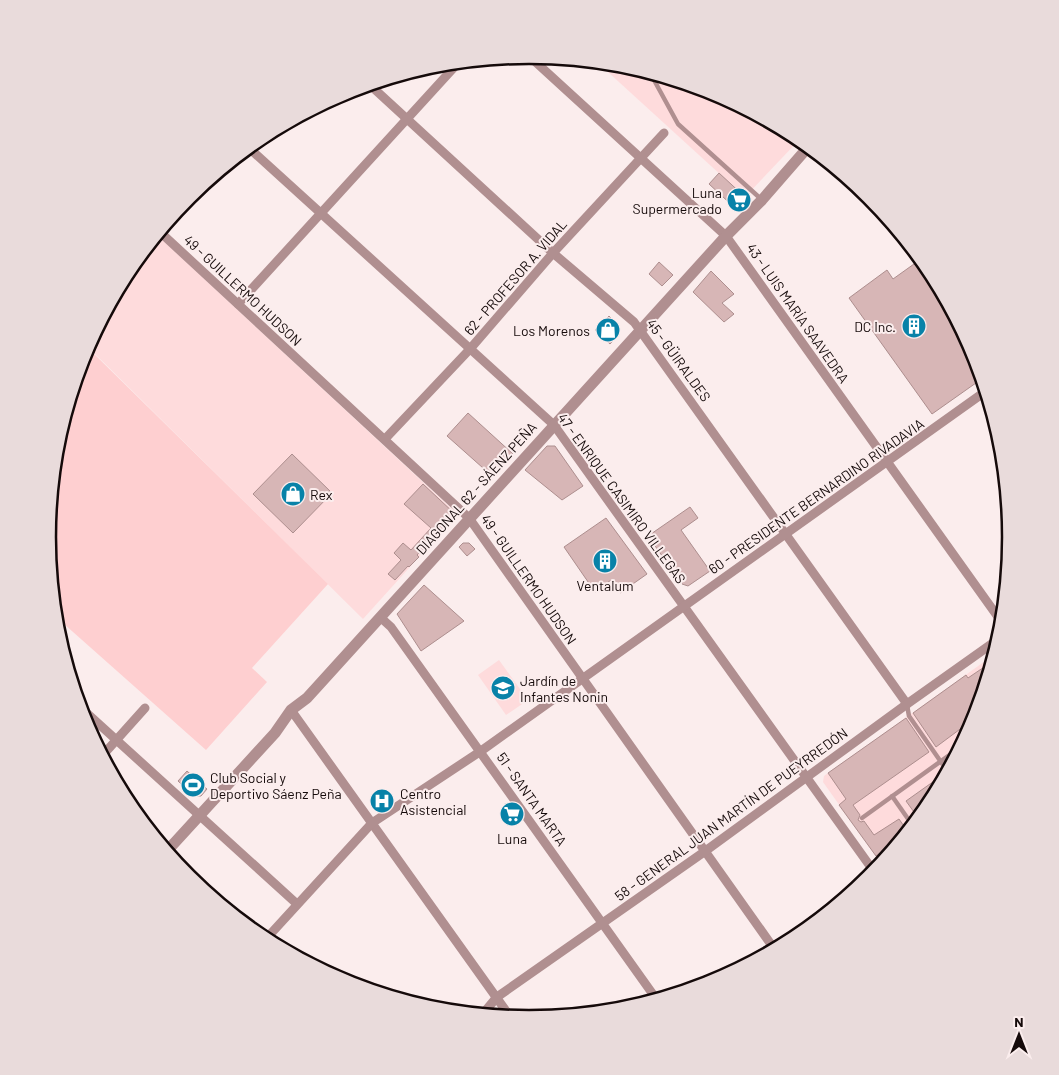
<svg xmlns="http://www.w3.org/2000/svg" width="1059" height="1075" viewBox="0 0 1059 1075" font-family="Barlow,sans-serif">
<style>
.built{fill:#fedbdc}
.green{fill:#fecfd0}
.building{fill:#d7b6b6;stroke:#ad8e8e}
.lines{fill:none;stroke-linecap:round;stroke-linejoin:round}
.service{stroke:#b08f90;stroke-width:4.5}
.minor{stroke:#b08f90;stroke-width:9}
.tertiary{stroke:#b08f90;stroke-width:11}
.labels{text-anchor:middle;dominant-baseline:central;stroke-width:4;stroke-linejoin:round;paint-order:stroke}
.poi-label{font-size:14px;fill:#150a0a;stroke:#fbeded;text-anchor:start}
.street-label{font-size:14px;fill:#150a0a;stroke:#fbeded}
.rim{fill:none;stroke:#150a0a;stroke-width:2.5}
</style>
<rect width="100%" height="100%" fill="#fbeded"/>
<g class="built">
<polygon points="597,62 624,65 714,92 800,139 745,197"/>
<polygon points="157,235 455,512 455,517 363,619 88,347 129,269"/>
<polygon points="995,654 975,722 930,806 882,865 823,782 824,776"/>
<polygon points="499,660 528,700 506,715 478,675"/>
</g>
<polygon class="green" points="87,347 328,584 252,668 267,682 206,750 55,616 48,537 57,443"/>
<g class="building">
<polygon points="719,173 745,197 735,208 709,184"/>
<polygon points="921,259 930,270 975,353 983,378 932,414 849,298 887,270 893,279"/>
<polygon points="659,262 673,275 662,286 649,274"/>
<polygon points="711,271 734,294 722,303 734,314 724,322 693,292"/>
<polygon points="609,316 618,325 617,327 620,330 617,332 619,334 610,344 595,330"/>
<polygon points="468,413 513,454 492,476 447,436"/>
<polygon points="547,446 555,446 583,486 562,500 525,470"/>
<polygon points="292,454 332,493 293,533 253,494"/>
<polygon points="423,484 455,514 455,517 444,529 443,527 417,555 419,557 409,567 408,566 395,580 388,574 401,560 394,553 403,543 411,550 431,528 404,504"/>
<polygon points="690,507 698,518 681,530 710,571 688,586 682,584 648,536"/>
<polygon points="606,518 647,574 620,593 611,580 595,592 564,547"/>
<polygon points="463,543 469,543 475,549 467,556 459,547"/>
<polygon points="424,585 464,621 421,651 397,614"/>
<polygon points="993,661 978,712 969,718 971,721 936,747 913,713 966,675 968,678"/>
<polygon points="906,718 929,752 853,805 860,815 858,820 861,822 864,821 874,835 899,819 908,832 876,856 839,805 846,799 828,773"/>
<polygon points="187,771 207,789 201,796 194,796 178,781"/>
<polygon points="944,774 946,776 930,806 919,819 906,801"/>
</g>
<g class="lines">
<g class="service">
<polyline points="652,73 654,80 678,124 761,199"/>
<polyline points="907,705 909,716 948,772"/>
<polyline points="892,796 913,826"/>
<polyline points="862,818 962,746"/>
</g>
<g class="minor">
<polyline points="529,56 726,236 1003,624"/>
<polyline points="370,85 553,253 634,322 907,704"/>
<polyline points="249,148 554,425 875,873"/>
<polyline points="160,232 469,518 775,950"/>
<polyline points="238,304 458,63"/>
<polyline points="385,439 470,349 553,253 664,133"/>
<polyline points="380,617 391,627 657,1000"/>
<polyline points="79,706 297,904"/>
<polyline points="291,710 511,1018"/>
<polyline points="102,756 145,708"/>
<polyline points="265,940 372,823 481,751 986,391"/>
<polyline points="482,1015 497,997 704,852 907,704 1000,638"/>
</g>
<polyline class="tertiary" points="167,851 275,733 291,710 307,698 726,236 762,200 809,146"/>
</g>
<defs>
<symbol id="supermarket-disc" viewBox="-11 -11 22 22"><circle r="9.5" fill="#0882a8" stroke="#fbeded"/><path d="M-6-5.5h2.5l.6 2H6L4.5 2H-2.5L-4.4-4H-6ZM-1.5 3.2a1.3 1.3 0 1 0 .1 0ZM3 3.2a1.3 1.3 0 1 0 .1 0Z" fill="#fff"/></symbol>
<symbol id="building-disc" viewBox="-11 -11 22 22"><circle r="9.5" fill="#0882a8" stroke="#fbeded"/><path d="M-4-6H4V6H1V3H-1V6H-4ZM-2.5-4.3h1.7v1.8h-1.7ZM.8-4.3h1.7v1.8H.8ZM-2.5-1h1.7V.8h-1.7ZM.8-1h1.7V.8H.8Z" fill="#fff"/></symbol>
<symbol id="shop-disc" viewBox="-11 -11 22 22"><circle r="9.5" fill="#0882a8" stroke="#fbeded"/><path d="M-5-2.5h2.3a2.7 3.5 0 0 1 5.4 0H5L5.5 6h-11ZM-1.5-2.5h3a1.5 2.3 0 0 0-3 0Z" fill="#fff"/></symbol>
<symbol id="school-disc" viewBox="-11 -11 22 22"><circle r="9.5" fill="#0882a8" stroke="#fbeded"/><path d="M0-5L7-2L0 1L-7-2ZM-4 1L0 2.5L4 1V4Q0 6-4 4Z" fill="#fff"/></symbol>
<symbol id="stadium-disc" viewBox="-11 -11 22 22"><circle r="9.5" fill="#0882a8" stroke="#fbeded"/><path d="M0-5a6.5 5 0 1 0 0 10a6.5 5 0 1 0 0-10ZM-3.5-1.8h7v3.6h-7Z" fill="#fff"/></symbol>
<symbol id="hospital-disc" viewBox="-11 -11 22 22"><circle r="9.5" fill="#0882a8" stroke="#fbeded"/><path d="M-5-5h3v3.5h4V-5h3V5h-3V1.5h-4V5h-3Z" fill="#fff"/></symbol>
</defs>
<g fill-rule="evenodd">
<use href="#supermarket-disc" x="725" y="186" width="28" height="28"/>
<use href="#building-disc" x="900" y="312" width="28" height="28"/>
<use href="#shop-disc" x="594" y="316" width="28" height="28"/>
<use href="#shop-disc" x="279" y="480" width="28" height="28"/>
<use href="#building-disc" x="591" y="547" width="28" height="28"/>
<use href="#school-disc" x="489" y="674" width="28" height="28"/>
<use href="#stadium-disc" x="179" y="771" width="28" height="28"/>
<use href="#hospital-disc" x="368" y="787" width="28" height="28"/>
<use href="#supermarket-disc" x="498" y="800" width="28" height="28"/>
</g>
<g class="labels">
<g class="poi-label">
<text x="722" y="192" text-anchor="end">Luna<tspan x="722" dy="16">Supermercado</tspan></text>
<text x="896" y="326" text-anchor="end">DC Inc.</text>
<text x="590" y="330" text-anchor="end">Los Morenos</text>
<text x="310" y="494">Rex</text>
<text x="605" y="585" text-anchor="middle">Ventalum</text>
<text x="520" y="680">Jardín de<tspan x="520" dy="16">Infantes Nonin</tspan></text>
<text x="210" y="777">Club Social y<tspan x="210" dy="16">Deportivo Sáenz Peña</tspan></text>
<text x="400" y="793">Centro<tspan x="400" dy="16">Asistencial</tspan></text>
<text x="512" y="838" text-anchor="middle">Luna</text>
</g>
<g class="street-label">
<text transform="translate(515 277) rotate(-49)">62 - PROFESOR A. VIDAL</text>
<text transform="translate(243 290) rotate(43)">49 - GUILLERMO HUDSON</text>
<text transform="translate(798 313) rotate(55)">43 - LUIS MARÍA SAAVEDRA</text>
<text transform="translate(679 360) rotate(54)">45 - GÜIRALDES</text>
<text transform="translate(476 488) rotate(-48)">DIAGONAL 62 - SÁENZ PEÑA</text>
<text transform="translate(816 496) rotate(-35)">60 - PRESIDENTE BERNARDINO RIVADAVIA</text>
<text transform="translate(622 498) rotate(54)">47 - ENRIQUE CASIMIRO VILLEGAS</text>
<text transform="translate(529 579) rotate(55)">49 - GUILLERMO HUDSON</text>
<text transform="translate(532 799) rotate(55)">51 - SANTA MARTA</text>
<text transform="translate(731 814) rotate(-36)">58 - GENERAL JUAN MARTÍN DE PUEYRREDÓN</text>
</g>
</g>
<path d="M0 0H1059V1075H0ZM56 537a473 473 0 1 1 946 0a473 473 0 1 1-946 0Z" fill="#e9dbdb" fill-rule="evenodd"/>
<path class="rim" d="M56 537a473 473 0 1 1 946 0a473 473 0 1 1-946 0Z"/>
<g transform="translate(1019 1035)" stroke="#fbeded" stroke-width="4" paint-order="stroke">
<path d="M0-4L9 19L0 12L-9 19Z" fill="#150a0a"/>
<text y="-8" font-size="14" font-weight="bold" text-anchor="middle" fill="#150a0a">N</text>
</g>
</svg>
